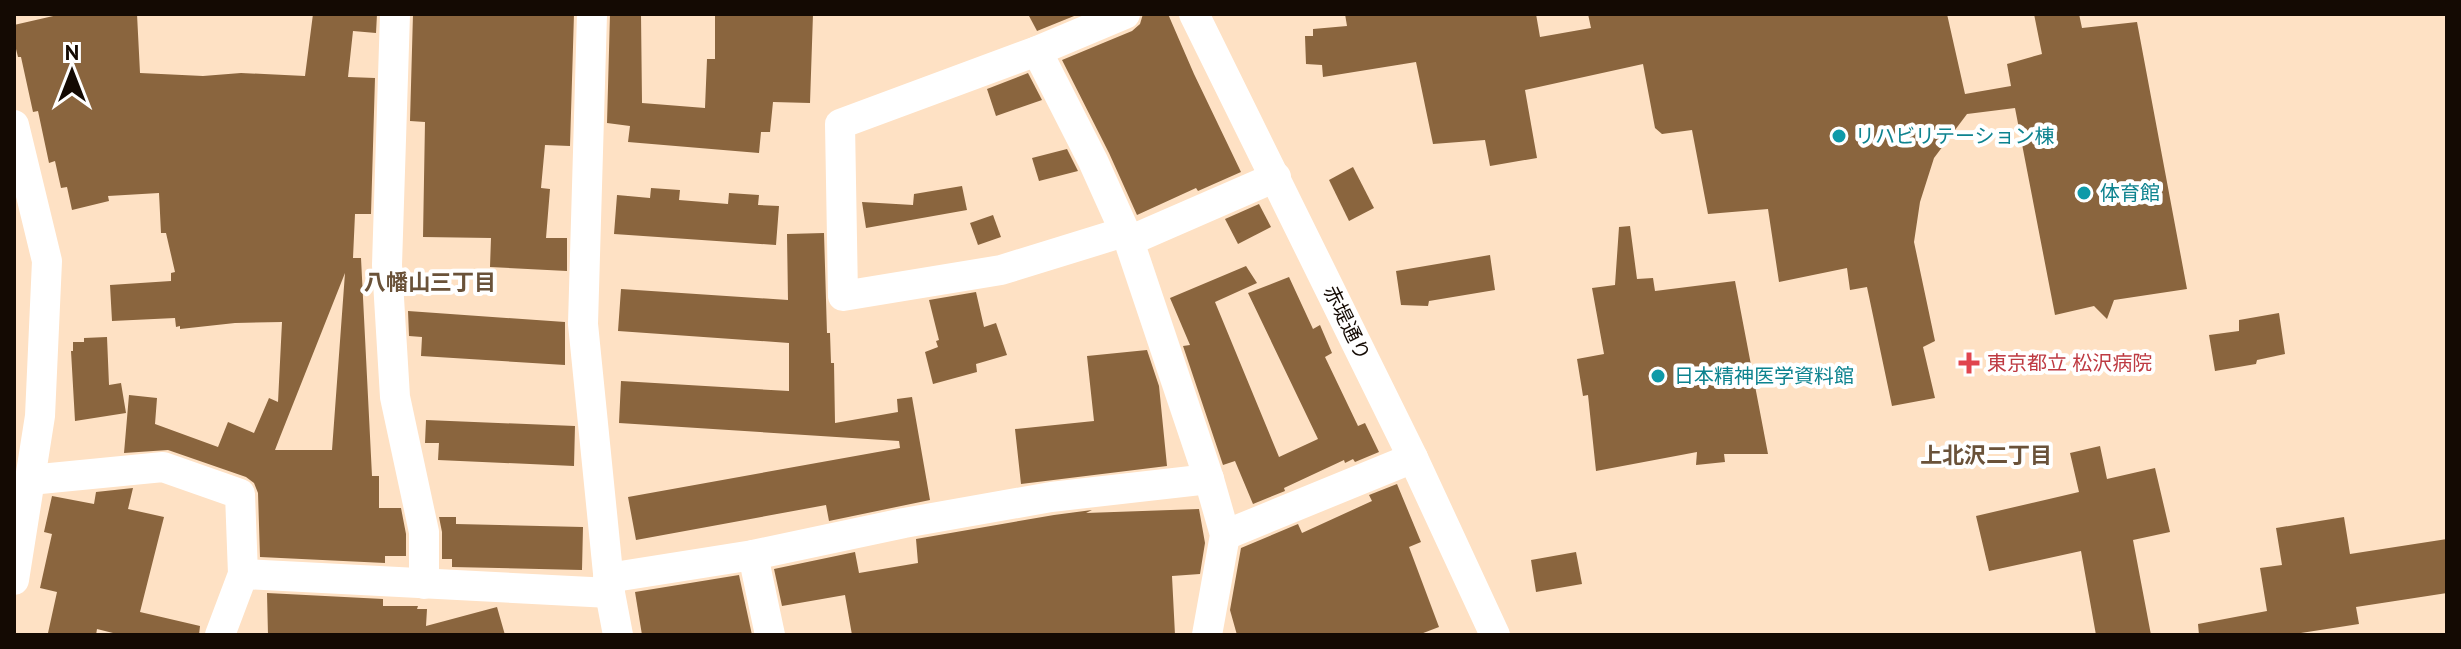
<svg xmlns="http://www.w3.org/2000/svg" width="2461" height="649" viewBox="0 0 2461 649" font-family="'PT Sans','Noto Sans JP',sans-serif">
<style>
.building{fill:#8a653e;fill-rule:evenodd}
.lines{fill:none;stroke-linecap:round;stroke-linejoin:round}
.minor{stroke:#fff;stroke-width:30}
.culture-dot{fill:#0f9aa8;stroke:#fff;stroke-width:3}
.health-dot{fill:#e0444e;stroke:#fff;stroke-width:3}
.labels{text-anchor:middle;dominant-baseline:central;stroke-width:8;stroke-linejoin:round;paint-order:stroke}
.culture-label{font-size:20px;fill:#0d838f;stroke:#fff;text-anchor:start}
.street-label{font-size:20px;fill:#140a03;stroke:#fff}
.health-label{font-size:20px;fill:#be3a42;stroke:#fff;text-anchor:start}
.neighbourhood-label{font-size:22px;font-weight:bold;fill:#6a5239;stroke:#fff}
</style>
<rect width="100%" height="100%" fill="#fee1c4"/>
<g class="building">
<path d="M62,14h75l3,59 63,3 38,-3 64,3 8,-62h64l-1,19 -23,-2 -5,46 27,1 -4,136h-16l-2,44h8l11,218h7v32h22l5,26v22h-21v7l-125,-6 -2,-64 -4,-10 -8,-6 -78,-27 -44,3 5,-58 28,3 -2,26 63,23 10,-25 26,11 15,-35 9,4 4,-80 -47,1 -55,6v-3l-4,1 -1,-9 -63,3 -2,-36 61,-4v-8l4,-1 -9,-39h-5l-2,-40 -51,3 1,5 -37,9 -5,-23 -6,1 -6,-27 -6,2 -11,-52 -5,1 -12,-55h-3l-4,-16v-16zM345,273l-13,177h-57l5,-13z"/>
<polygon points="413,14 574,14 570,146 545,145 541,188 550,189 546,238 567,238 567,271 490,267 491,238 423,237 425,122 410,121"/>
<polygon points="610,14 641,14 642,103 705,108 707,59 715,59 715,14 813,14 810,103 773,102 770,132 761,132 759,153 628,142 630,126 607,123"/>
<polygon points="1028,14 1079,14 1037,31"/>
<polygon points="1143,14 1168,14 1194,74 1241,172 1198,191 1196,188 1137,215 1109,153 1062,60 1132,31 1140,24"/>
<polygon points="1345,14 1536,14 1540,37 1591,28 1588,14 1947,14 1965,94 2011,86 2007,64 2042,54 2034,14 2079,14 2082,28 2137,22 2187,289 2114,300 2107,319 2094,306 2055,315 2015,108 1967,114 1934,158 1920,202 1914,242 1935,341 1923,347 1935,398 1892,406 1867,287 1850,290 1847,268 1779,282 1768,209 1708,214 1692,130 1662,134 1655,128 1643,64 1525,90 1537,158 1490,166 1485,140 1433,144 1416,62 1323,77 1322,65 1306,64 1305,36 1313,36 1313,29 1347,26"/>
<polygon points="1028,73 1042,100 996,116 987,89"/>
<polygon points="1067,149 1078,171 1039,181 1032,158"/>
<polygon points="1353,167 1374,208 1349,221 1329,180"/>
<polygon points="962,186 967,210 866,228 862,202 913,205 914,194"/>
<polygon points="651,188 680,190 679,200 728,204 729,193 759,195 758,205 779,206 776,245 614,234 617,195 650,198"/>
<polygon points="1259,204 1271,227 1238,244 1225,219"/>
<polygon points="993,215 1001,237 978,245 970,223"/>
<polygon points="1630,226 1637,279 1653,278 1655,291 1735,281 1768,454 1724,454 1725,462 1696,465 1697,452 1596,471 1588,395 1583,396 1577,359 1604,354 1592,288 1615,285 1619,227"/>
<polygon points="824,233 827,333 830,333 831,363 834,363 835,423 898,412 897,399 912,397 930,500 829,521 826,505 636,540 628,497 900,448 899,441 619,423 621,381 789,391 789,343 618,331 621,289 788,300 787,234"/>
<polygon points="1490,255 1495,290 1429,301 1428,306 1401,305 1396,271"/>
<polygon points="1246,266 1257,283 1215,302 1279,457 1318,439 1248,293 1289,277 1313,329 1320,325 1332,353 1325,357 1358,426 1365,423 1379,452 1355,462 1353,459 1345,463 1344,460 1284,488 1285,491 1253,504 1235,461 1223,465 1183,346 1190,345 1170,298"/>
<polygon points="976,292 984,327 996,323 1007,355 976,364 977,372 933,384 925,352 938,347 936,341 939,340 929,300"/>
<polygon points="408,311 565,322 565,365 421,356 422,337 409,336"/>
<polygon points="2279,313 2285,354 2257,360 2256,364 2215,371 2209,335 2239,331 2239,320"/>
<polygon points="107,337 109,385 121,383 126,413 75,421 71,351 73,351 73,342 84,342 84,338"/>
<polygon points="1147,350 1159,386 1167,466 1021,484 1015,429 1094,421 1087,356"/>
<polygon points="426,420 575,426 574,466 438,460 439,443 425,443"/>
<polygon points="2100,446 2107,479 2155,468 2170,532 2133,540 2151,635 2096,635 2081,551 1989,571 1976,516 2079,492 2070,453"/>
<polygon points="1397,484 1421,542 1409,547 1439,627 1418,635 1237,635 1230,610 1241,548 1298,524 1302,533 1372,501 1369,495"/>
<polygon points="133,488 128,509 164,517 140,612 200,626 199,635 121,635 97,629 96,635 60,635 48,633 57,592 40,588 52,534 44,532 52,496 94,504 96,492"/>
<polygon points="1199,509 1205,543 1200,574 1172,576 1175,635 852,635 845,595 782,606 774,569 855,552 859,573 918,563 916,539 1054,515 1092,510 1086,513"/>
<polygon points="439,517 456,517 456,524 583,527 582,570 452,567 452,559 442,559 442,532"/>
<polygon points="2344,517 2350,554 2447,539 2447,593 2356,607 2359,624 2288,635 2199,635 2198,624 2267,611 2260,568 2282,565 2276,528"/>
<polygon points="1576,552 1582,584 1536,592 1531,560"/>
<polygon points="739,575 752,635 642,635 635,592"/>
<polygon points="267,593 383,599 383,606 418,606 417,609 427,609 426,626 497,607 505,635 268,635"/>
</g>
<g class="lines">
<g class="minor">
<polyline points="395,14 387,265 395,397 424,532 424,584"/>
<polyline points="592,14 583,324 610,593 618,635"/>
<polyline points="1194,14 1413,458 1495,635"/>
<polyline points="1037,51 1093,161 1129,241 1209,479 1225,535 1207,635"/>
<polyline points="14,125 47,261 40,416 14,580"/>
<polyline points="1124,232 1001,270 843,296 840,124 1037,51 1125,14"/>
<polyline points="1129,241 1276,177"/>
<polyline points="30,480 163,467 240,494 243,574 220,635"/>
<polyline points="1225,535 1413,458"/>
<polyline points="753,555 770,635"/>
<polyline points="243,574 610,593"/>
<polyline points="608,578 753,555 904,523 1051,497 1209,479"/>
</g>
</g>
<g class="culture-dot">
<circle cx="1839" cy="136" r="8"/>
<circle cx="2084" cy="193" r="8"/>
<circle cx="1658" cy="376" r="8"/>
</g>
<path class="health-dot" d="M1965 351h8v8h8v8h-8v8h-8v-8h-8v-8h8z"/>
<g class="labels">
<g class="culture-label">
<text x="1855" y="136">リハビリテーション棟</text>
<text x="2100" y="193">体育館</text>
<text x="1674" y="376">日本精神医学資料館</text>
</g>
<g class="street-label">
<text transform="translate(1347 323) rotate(64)">赤堤通り</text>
</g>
<g class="health-label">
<text x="1987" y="363">東京都立 松沢病院</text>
</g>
<g class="neighbourhood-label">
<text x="430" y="282">八幡山三丁目</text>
<text x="1986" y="455">上北沢二丁目</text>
</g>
</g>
<rect width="2461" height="649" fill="none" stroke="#140a03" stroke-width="32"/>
<g transform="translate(72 72)" stroke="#ffffff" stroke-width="6" paint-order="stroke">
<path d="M0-6L14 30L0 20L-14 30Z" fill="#140a03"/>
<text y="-12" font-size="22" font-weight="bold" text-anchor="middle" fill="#140a03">N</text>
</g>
</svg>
